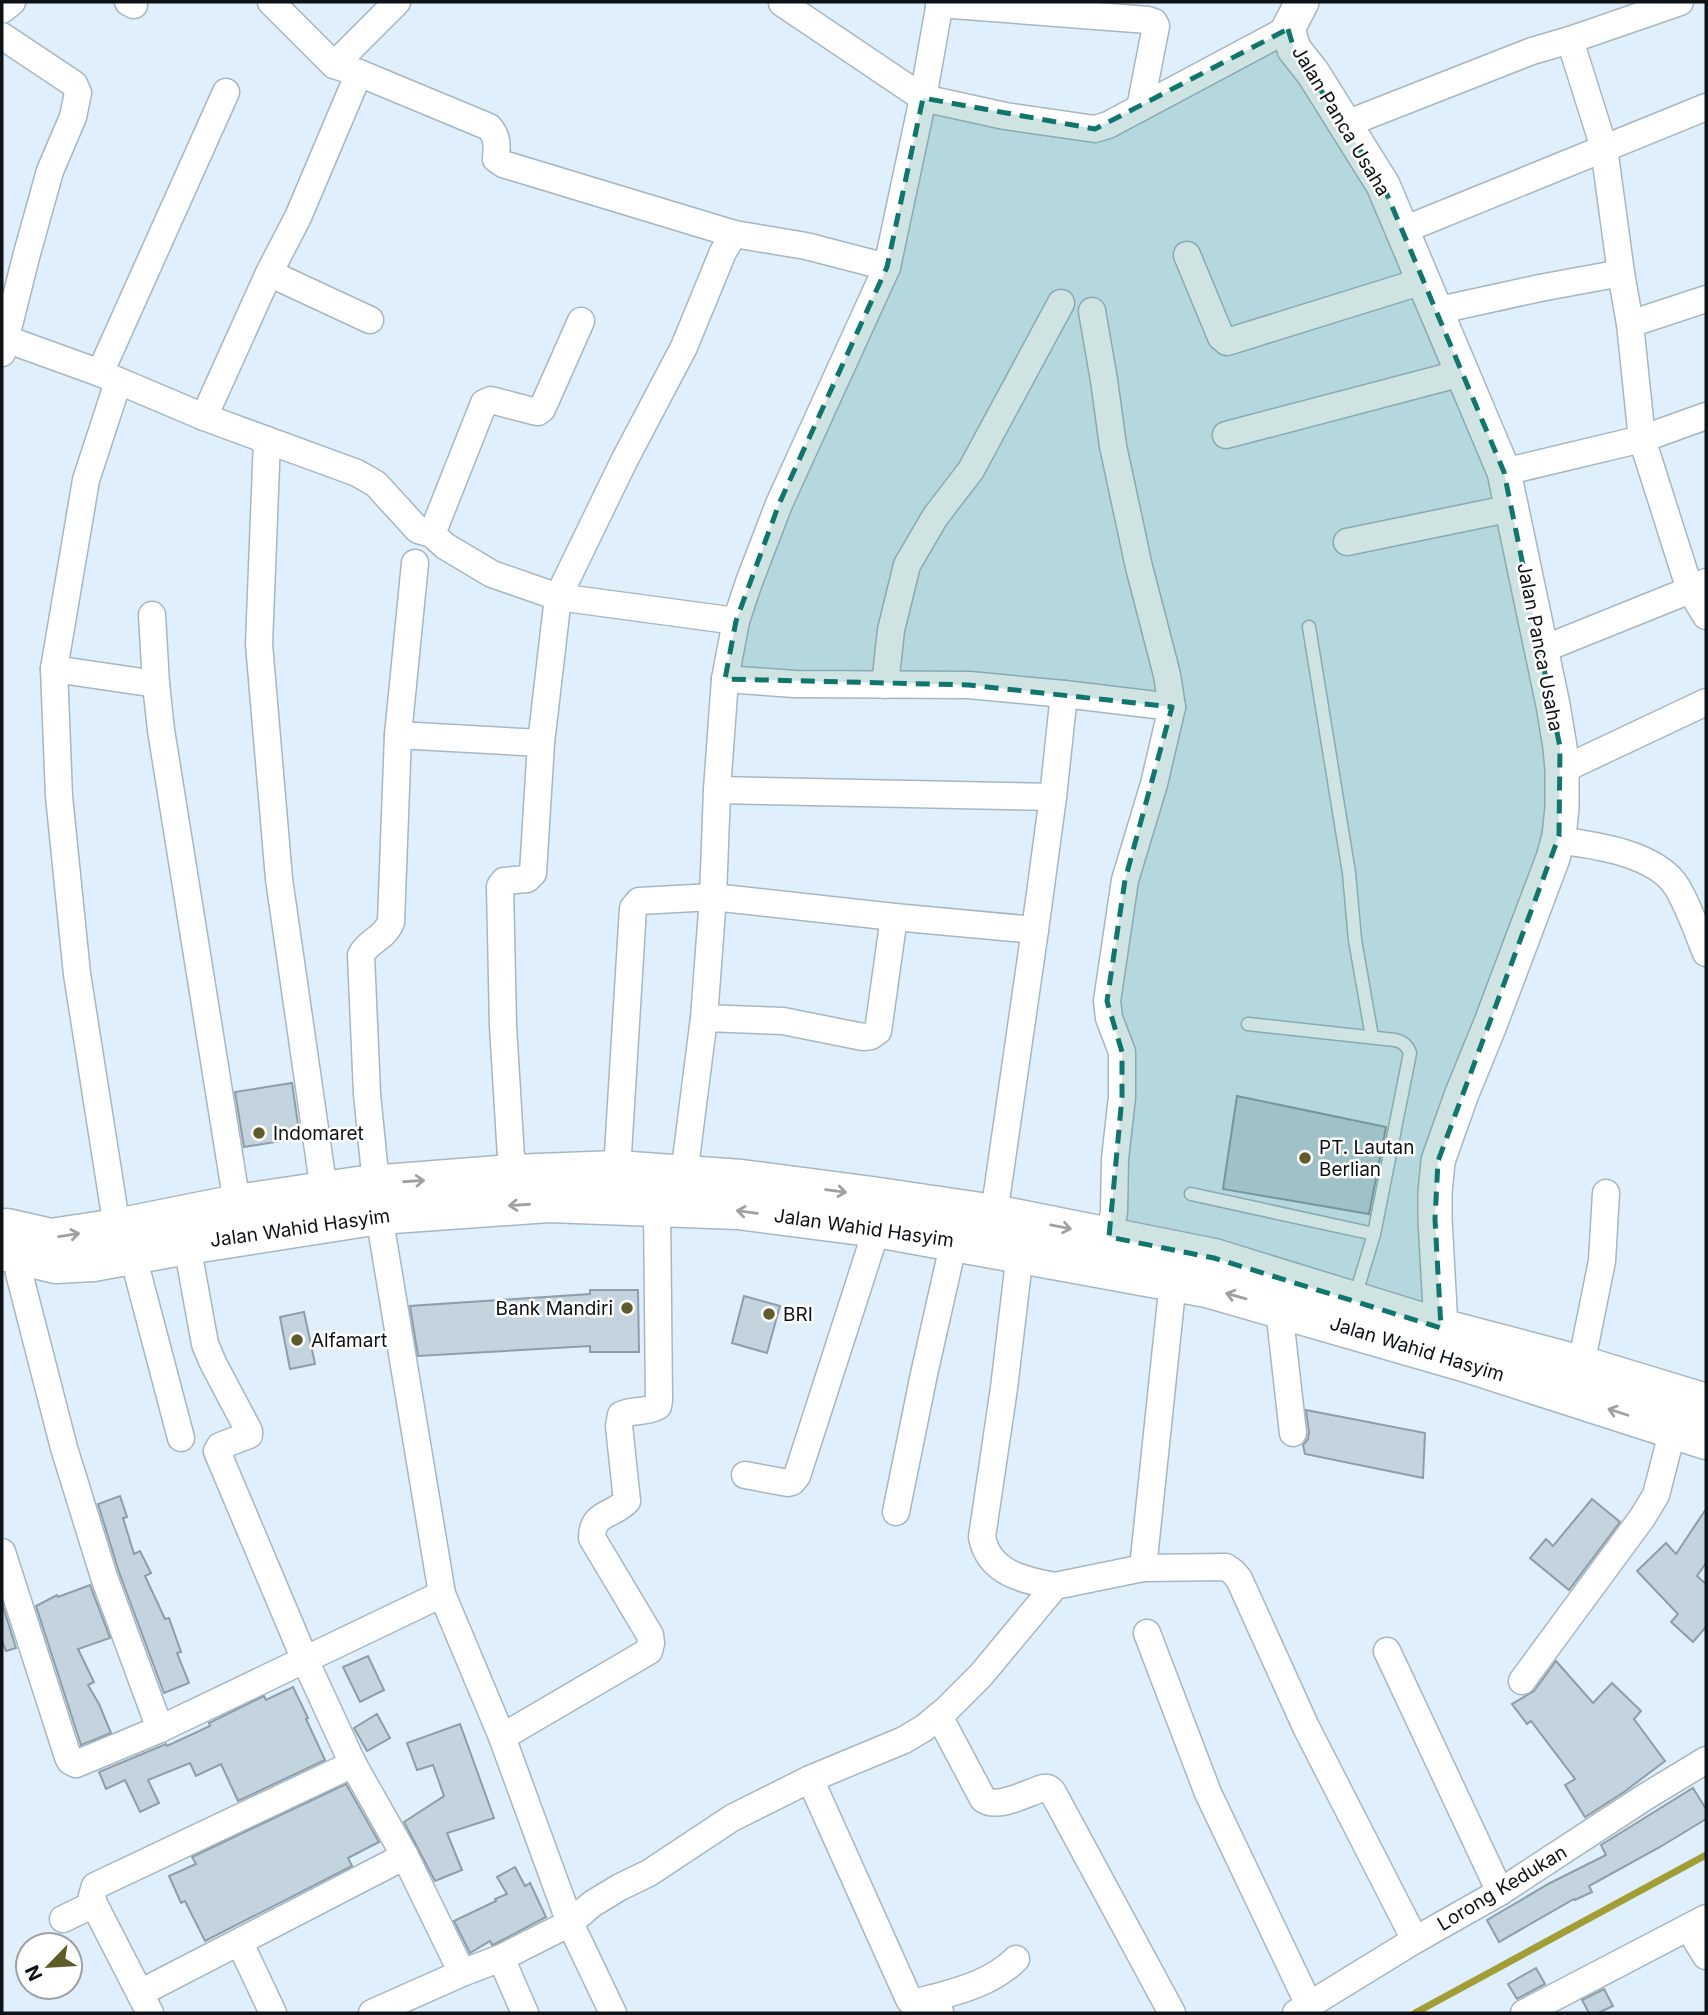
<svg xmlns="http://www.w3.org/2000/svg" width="1708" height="2015" viewBox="0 0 1708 2015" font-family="Inter,sans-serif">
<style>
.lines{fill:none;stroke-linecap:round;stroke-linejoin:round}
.stream{stroke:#a39d36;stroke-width:7}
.building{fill:#c3d4df;stroke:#8e9ea8;stroke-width:2}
.service-casing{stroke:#a7b7c2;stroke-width:15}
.minor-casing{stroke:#a7b7c2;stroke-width:29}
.tertiary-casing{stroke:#a7b7c2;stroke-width:36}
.trunk-casing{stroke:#a7b7c2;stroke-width:41}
.service{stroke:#fff;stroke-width:12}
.minor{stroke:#fff;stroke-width:26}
.tertiary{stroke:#fff;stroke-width:33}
.trunk{stroke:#fff;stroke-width:38}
.oneway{stroke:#9ea0a2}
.marked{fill:#0f766e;fill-opacity:0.2;stroke:#0f766e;stroke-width:5;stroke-dasharray:14 9;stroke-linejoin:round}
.poi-dot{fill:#605c29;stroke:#fff;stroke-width:2.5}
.labels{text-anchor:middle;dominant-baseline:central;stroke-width:5;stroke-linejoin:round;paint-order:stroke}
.street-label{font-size:19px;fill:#0d1216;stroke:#fff}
.poi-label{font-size:19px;fill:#0d1216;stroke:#fff;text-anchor:start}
</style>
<rect width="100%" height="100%" fill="#dfeffb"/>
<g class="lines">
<polyline class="stream" points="1415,2013 1706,1855"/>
</g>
<g class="building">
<polygon points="292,1083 300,1138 244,1147 235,1092"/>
<polygon points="1237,1096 1386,1127 1369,1214 1223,1189"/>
<polygon points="590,1290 638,1290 639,1352 590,1352 590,1346 418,1356 410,1306 590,1294"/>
<polygon points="744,1296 780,1306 767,1353 732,1343"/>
<polygon points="304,1312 315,1364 290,1369 280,1317"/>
<polygon points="1306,1410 1425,1433 1423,1478 1305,1454 1303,1445 1308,1439 1309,1432"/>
<polygon points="120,1496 127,1517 123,1518 134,1554 140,1551 151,1573 145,1576 165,1619 169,1618 181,1652 177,1653 189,1683 164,1693 119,1572 98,1504"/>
<polygon points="1592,1499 1620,1522 1569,1590 1530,1558 1546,1539 1553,1546"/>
<polygon points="1706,1509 1706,1563 1697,1576 1706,1584 1706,1627 1693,1642 1671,1622 1678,1614 1637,1571 1666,1543 1676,1554"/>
<polygon points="90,1585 110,1638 78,1649 94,1682 88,1685 99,1704 111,1733 81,1745 36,1606 57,1595 58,1597"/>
<polygon points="2,1603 16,1648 6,1651 2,1641"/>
<polygon points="368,1656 384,1690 360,1702 343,1667"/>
<polygon points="1556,1661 1593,1703 1612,1683 1641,1711 1634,1719 1665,1761 1624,1792 1585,1817 1565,1785 1575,1779 1531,1721 1527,1724 1512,1704 1534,1691"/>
<polygon points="293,1687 308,1718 306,1719 325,1760 238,1801 221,1764 196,1776 190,1763 148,1780 159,1803 140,1812 125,1780 106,1789 99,1772 166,1744 167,1746 210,1726 209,1723 264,1696 266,1700"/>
<polygon points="377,1714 390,1738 367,1751 354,1728"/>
<polygon points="460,1724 494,1818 447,1833 462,1870 435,1881 404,1822 444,1796 433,1765 417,1770 407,1743"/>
<polygon points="346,1784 379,1842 348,1858 352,1866 205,1941 185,1901 181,1903 169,1876 196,1864 192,1857"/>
<polygon points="1693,1788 1706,1809 1706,1819 1660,1847 1589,1886 1592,1892 1575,1900 1574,1899 1499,1942 1487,1920 1550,1883 1606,1855 1601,1845"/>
<polygon points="515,1867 525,1886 530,1883 546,1917 495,1944 492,1945 490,1941 470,1953 454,1921 496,1901 495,1899 507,1894 497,1877"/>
<polygon points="1536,1968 1545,1984 1517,1999 1508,1984"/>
<polygon points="1604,1989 1613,2006 1598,2013 1589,2013 1582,2000"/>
</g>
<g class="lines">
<defs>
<g id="service">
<polyline points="1309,627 1349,873 1355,940 1372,1037"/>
<path d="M1248,1024l147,16c8,2 12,5 15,13l-36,181"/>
<polyline points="1191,1194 1374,1234 1355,1297"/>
</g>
<g id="minor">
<polyline points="128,2 134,5"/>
<path d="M271,2l63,63 25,8 130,54c9,10 8,19 7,32l7,5 231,70 72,12 81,21"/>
<polyline points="782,3 923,98 1005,116 1095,129 1108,125 1288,29"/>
<polyline points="939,4 1148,20 1154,22 1156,26 1140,108"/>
<polyline points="2,10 12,2"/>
<polyline points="2,36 74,84 78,93 73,117 50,171 26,257 2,353"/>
<polyline points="1570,40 1604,148 1621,273 1630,324 1642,439 1690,590 1706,582"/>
<polyline points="334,65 397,2"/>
<polyline points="1346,124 1532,51 1570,40 1680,2"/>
<polyline points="1401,231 1706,107"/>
<polyline points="1187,255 1221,337 1227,342 1423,281"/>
<polyline points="269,273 370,320"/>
<polyline points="1092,311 1104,380 1113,446 1139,567 1167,675 1172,707 1154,784 1125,880 1107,1001 1109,1018 1122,1052 1122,1097 1115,1159 1114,1212 1109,1237"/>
<polyline points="1435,311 1540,288 1621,273"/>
<polyline points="1630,324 1706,299"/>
<polyline points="6,339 100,373 204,417 357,473 376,484 418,530 432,534 445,546 492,574 558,597 736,621"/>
<polyline points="100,373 226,92"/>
<polyline points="204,417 269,273 298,217 359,73"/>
<polyline points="1226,435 1462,373"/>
<polyline points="267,440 259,644 279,879 324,1191"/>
<polyline points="1504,472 1642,439 1706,416"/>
<polyline points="432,534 484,403 491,400 533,411 538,412 542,409 581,321"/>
<polyline points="1347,542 1512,508"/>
<polyline points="152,615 156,684 161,730 237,1204"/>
<polyline points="1541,650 1690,590 1706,616"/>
<polyline points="54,669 156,684"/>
<polyline points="725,679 795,684 969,685 1064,694 1172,707"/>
<polyline points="885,685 891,630 907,565 935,517 971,470 1061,303"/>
<polyline points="398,735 541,743"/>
<polyline points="1562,770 1706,702"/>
<polyline points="717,790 1053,797"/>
<path d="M1557,840c37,5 99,13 120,47 12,20 20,44 29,66"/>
<polyline points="1035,930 1053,797 1064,694"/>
<polyline points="704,1018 783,1021 863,1037 871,1036 878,1031 894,917"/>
<polyline points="617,1170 633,908 639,901 713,897 894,917 1035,930 994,1214"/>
<polyline points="512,1174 503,1026 500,886 504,881 527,879 533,873 541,743 558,597 624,461 684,347 723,252 734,234"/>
<polyline points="684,1175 704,1018 713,897 717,790 725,679 736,621 749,582 779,504 887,267 923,98 940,2"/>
<path d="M376,1184l-9,-90 -6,-139c7,-14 24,-17 30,-33l7,-187 17,-172"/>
<polyline points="379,1215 442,1594 502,1737 570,1923 613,2013"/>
<polyline points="117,1228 77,974 59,796 54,669 86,480 118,382"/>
<polyline points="187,1245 205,1344 213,1363 249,1431 249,1435 220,1446 217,1451 219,1456 305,1660 353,1764"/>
<path d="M1020,1253l-16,135 -22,149c7,36 41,43 73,49"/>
<polyline points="133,1256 181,1438"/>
<polyline points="19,1273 64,1448 104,1577 160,1729"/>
<polyline points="1279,1309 1293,1433"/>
<polyline points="1581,1365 1602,1261 1606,1193"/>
<polyline points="745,1475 788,1483 792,1482 797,1476 877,1228"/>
<polyline points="896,1512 924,1374 954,1241"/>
<polyline points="2,1552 68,1757 70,1761 76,1764 160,1729 442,1594"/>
<polyline points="1143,1568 1173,1281"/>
<polyline points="1147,1633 1208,1793 1309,2005"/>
<polyline points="1387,1651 1500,1892"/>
<polyline points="1522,1681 1642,1518 1656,1495 1673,1429"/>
<path d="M939,1716l44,83c14,11 44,-6 60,-11h5l4,3 120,222"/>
<path d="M502,1737l147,-86 2,-8 -1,-8 -58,-97c0,-26 21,-22 35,-37l-8,-75 2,-11c12,-6 26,-2 37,-9l1,-6 -2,-193"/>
<polyline points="810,1779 908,1997 910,2001 916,2002 933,1998"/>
<polyline points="63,1919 94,1904"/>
<polyline points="1692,1927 1696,1940 1706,1956"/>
<polyline points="240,1943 273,2013"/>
<polyline points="501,1958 525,2013"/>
<polyline points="140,1993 405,1856"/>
<path d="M940,2012l-7,-14c30,-8 61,-17 83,-39"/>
<polyline points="150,2013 94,1904 92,1896 95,1886 353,1764 405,1856 462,1973"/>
<polyline points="372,2013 462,1973 501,1958 570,1923 592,1904 620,1887 649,1873 732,1818 810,1779 904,1740 924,1728 947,1709 981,1675 1055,1586 1143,1568 1226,1567 1233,1572 1239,1579 1306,1727 1415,1940"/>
<polyline points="1296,2013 1415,1940 1500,1892 1645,1797 1706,1760"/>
<polyline points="1524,2013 1706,1918"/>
</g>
<polyline id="tertiary" points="1302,2 1288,29 1294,49 1313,73 1383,185 1504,472 1553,705 1560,747 1562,770 1562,808 1559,836 1553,858 1490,1025 1461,1096 1438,1161 1435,1193 1435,1219 1441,1328"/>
<g id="trunk">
<polyline points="7,1228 51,1238 117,1228 237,1204 358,1186 512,1174 617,1170 741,1179 872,1196 994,1214 1214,1258 1441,1328 1581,1365 1706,1403"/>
<polyline points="2,1251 56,1264 93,1262 187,1245 379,1215 549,1203 738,1210 877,1228 1207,1288 1467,1363 1706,1440"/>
</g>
</defs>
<use href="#service" class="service-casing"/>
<use href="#minor" class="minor-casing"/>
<use href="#tertiary" class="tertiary-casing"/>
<use href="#trunk" class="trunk-casing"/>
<use href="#service" class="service"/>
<use href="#minor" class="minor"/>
<use href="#tertiary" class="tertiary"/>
<use href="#trunk" class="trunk"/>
</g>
<defs><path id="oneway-shaft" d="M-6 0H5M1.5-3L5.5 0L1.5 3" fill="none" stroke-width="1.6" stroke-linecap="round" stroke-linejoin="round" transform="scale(1.75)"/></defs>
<g class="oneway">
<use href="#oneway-shaft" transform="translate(414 1181) rotate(-4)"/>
<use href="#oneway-shaft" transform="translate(836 1191) rotate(7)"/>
<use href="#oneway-shaft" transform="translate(519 1205) rotate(176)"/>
<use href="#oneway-shaft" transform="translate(747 1212) rotate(-173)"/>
<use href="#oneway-shaft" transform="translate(1061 1227) rotate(11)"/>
<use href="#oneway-shaft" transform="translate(69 1235) rotate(-9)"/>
<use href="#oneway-shaft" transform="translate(1236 1296) rotate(-164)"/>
<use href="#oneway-shaft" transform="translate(1618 1412) rotate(-162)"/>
</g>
<path class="marked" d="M1288,29l6,20 89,136 121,287 56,275 -1,89 -121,325 -3,58 6,109 -227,-70 -105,-21 13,-140v-45l-15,-51 18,-121 47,-173 -203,-22 -244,-6 11,-58 43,-117 108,-237 36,-169 172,31z"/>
<g class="poi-dot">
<circle cx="259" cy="1133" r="7"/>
<circle cx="1305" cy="1158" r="7"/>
<circle cx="627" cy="1308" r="7"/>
<circle cx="769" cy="1314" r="7"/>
<circle cx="297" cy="1340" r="7"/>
</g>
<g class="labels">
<g class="street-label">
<text transform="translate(1341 121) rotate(59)">Jalan Panca Usaha</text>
<text transform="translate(1540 647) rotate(79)">Jalan Panca Usaha</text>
<text transform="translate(300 1228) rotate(-8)">Jalan Wahid Hasyim</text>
<text transform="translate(864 1228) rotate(8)">Jalan Wahid Hasyim</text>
<text transform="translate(1417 1349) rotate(17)">Jalan Wahid Hasyim</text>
<text transform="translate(1502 1888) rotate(-31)">Lorong Kedukan</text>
</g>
<g class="poi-label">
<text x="273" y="1133">Indomaret</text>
<text x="1319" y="1147">PT. Lautan<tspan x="1319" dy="22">Berlian</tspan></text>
<text x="613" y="1308" text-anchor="end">Bank Mandiri</text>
<text x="783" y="1314">BRI</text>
<text x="311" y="1340">Alfamart</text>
</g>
</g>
<rect width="1708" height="2015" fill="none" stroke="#0d1216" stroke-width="7"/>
<g transform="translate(49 1966) rotate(245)"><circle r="33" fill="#ffffff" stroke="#9ea0a2" stroke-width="2"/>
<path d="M0-5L12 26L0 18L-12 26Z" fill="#605c29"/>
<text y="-10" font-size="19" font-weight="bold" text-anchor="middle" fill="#0d1216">N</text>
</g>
</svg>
